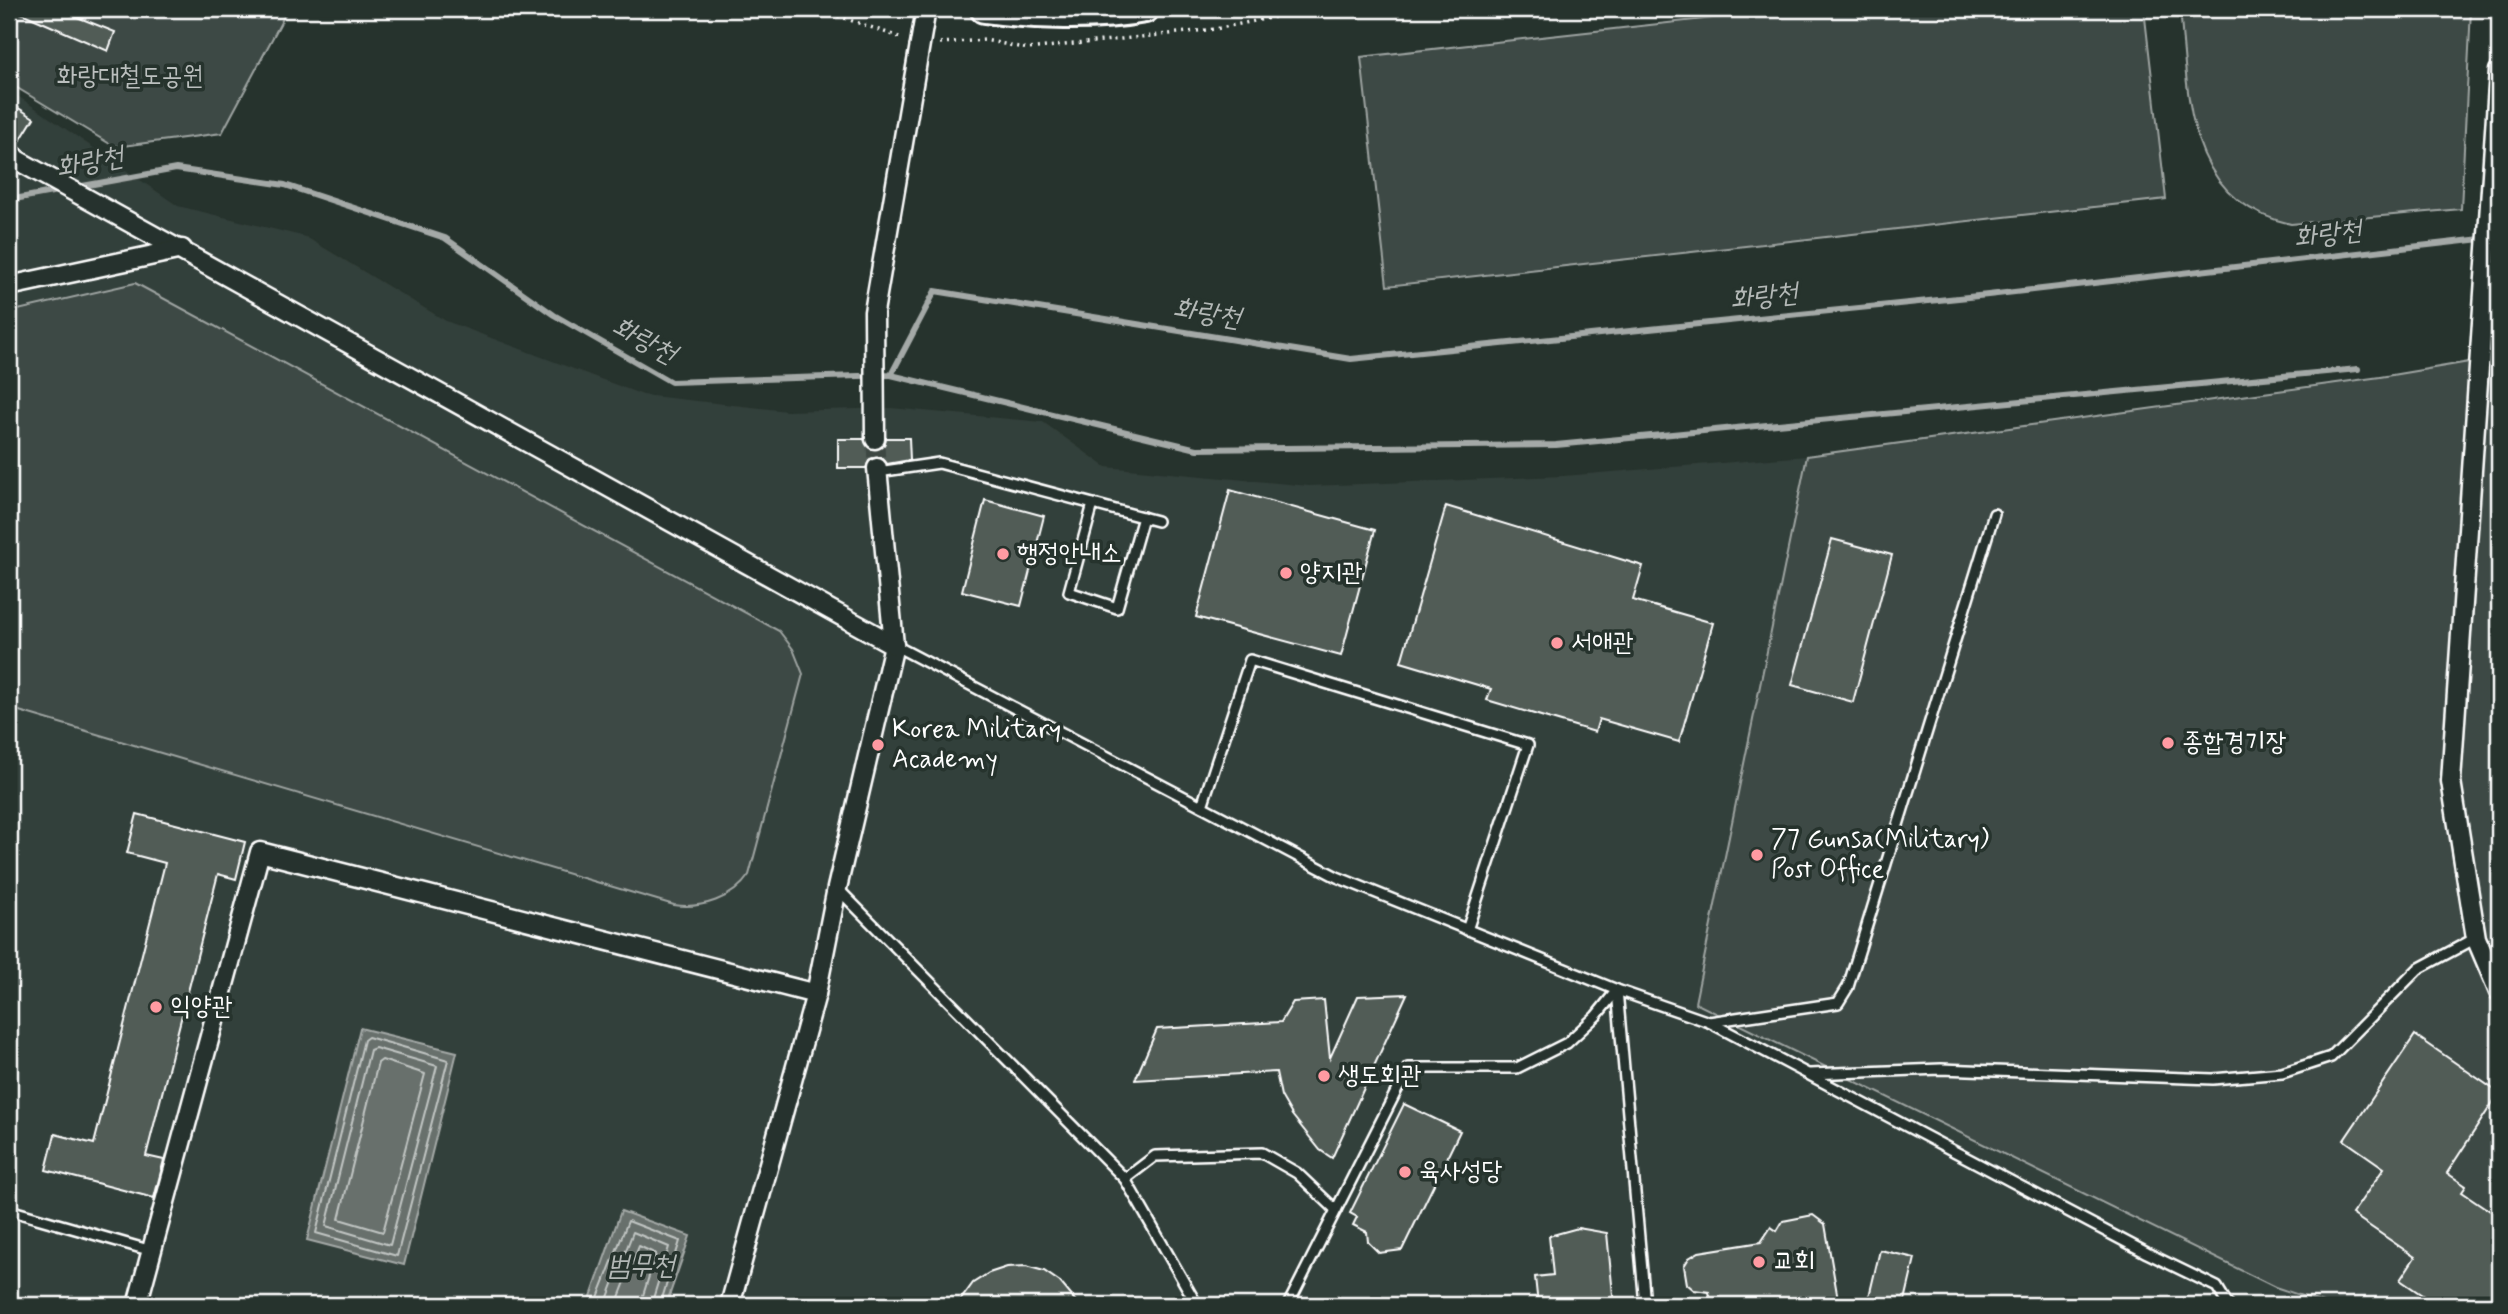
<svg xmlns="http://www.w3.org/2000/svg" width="2508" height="1314" viewBox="0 0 2508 1314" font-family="Mynerve,'Poor Story',sans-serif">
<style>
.built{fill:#333f3a}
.green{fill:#3e4944;stroke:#9ea4a2;stroke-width:2}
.water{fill:#67706c;stroke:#a4a9a7;stroke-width:2}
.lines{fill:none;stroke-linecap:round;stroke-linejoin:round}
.shore{stroke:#c2c6c4;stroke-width:2}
.stream{stroke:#a4a9a7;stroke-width:6}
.building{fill:#515c57;stroke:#fff;stroke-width:2}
.minor-tunnel{stroke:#3c4742;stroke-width:18;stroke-dasharray:18 9;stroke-linecap:butt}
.service-casing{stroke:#fff;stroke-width:14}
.minor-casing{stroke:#fff;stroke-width:23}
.primary-casing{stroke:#fff;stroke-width:32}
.path{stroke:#fff;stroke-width:3.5;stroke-dasharray:2 5;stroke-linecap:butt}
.service{stroke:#26332d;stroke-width:9}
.minor{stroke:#26332d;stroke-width:18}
.primary{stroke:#26332d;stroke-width:26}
.poi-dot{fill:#ff9aa2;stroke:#26332d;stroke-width:2.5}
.labels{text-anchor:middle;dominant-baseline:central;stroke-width:7;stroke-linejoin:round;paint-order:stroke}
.park-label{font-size:26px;fill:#bbbfbe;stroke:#26332d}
.poi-label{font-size:26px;fill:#fff;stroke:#26332d;text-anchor:start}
.water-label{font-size:28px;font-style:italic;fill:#b3b8b6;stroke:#26332d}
</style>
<rect width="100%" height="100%" fill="#26332d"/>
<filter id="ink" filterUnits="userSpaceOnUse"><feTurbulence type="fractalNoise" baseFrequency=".0143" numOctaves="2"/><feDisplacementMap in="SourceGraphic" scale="14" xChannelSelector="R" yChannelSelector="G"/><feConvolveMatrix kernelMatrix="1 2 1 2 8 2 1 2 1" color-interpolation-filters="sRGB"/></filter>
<g filter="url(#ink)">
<polygon class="built" points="9,90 178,206 306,237 446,321 643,395 787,411 891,408 1043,422 1106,467 1309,486 1563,476 1807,456 1695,1003 2275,1287 2329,1305 9,1305"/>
<g class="green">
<polygon points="9,9 288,9 222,133 115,147 9,83"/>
<polygon points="1795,9 2144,9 2166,199 1387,286 1361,57"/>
<path d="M2180,9h291l-10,200 -170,15c-107,-23 -102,-127 -111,-215z"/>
<path d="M135,283l644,348 14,18 10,25 -54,201c-16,24 -48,34 -75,30l-665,-197v-396z"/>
<polygon points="2499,357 2499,1305 2329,1305 2275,1287 1695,1003 1807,456 2380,377"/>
</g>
<g class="water">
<polygon points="360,1028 457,1052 404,1265 307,1240"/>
<polygon points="621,1211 690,1236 666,1305 588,1305"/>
</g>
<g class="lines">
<g class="shore">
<polygon points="368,1037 448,1060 397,1256 316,1233 364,1040"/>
<polygon points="375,1048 437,1066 390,1245 326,1226 370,1050"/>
<polygon points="382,1060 425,1074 383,1232 339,1219 378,1063"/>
<polyline points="595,1305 628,1221 680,1241 660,1305"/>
<polyline points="605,1305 633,1232 669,1247 651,1305"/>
<polyline points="616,1305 639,1246 656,1254 640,1305"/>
</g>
<g class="stream">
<polyline points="77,187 176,169 285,185 445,238 554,315 671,382 891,375 935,291 1351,359 1988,295 2499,237"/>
<polyline points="9,200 63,190"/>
<polyline points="891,375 1197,449 1556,445 2358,369"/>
</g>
</g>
<g class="building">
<polygon points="12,9 57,9 115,32 108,51"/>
<polygon points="9,102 34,118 18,144 9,140"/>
<polygon points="886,438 909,438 910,460 887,464 882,458 875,457 870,459 866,468 838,468 838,439 864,439 869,448 876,450 884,445"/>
<polygon points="1230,490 1375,530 1341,656 1196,617"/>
<polygon points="985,500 1044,516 1021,606 962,591"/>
<polygon points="1446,506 1643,566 1633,600 1713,623 1679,742 1599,719 1595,732 1487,700 1491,689 1401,662"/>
<polygon points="1832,539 1892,555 1853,702 1792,685"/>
<polygon points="137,814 245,842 236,879 218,874 146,1156 164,1160 154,1198 46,1170 55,1134 94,1144 165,863 127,853"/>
<polygon points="1407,994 1332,1158 1320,1150 1292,1115 1281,1096 1276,1072 1135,1080 1157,1029 1281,1022 1293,1002 1324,1000 1330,1058 1358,996"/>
<polygon points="2415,1035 2499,1093 2447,1173 2466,1186 2462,1192 2499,1217 2499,1305 2437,1305 2400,1280 2415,1257 2352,1214 2384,1168 2344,1140"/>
<polygon points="1404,1104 1460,1131 1402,1250 1379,1253 1368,1242 1367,1232 1353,1225 1357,1217 1350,1213"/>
<polygon points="1813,1215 1825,1224 1839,1305 1712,1305 1709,1292 1694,1290 1687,1284 1684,1266 1689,1258 1699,1252 1761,1242 1771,1227 1777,1231 1783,1221"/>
<polygon points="1578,1228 1607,1233 1614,1305 1538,1305 1535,1277 1553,1275 1549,1236"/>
<polygon points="1880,1250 1915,1258 1904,1305 1867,1305"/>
<polygon points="1026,1266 1044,1271 1060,1282 1079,1305 957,1305 973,1283 989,1273 1007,1267"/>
</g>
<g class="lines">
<polyline class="minor-tunnel" points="875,439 877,468"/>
<defs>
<g id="service">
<polyline points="878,472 939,463 1157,521"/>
<polyline points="1093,504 1069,592 1117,608 1143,517"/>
<polyline points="894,645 1337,877 1617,990 1709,1022 2147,1253 2217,1287 2228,1305"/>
<polyline points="1202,806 1250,660 1528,745 1467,930"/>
<polyline points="838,889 1125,1179 1197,1305"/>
<polyline points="1709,1022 1838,1003 1848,987 1994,514"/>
<polyline points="1810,1074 1941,1069 2213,1079 2282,1073 2331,1057 2418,969 2476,938"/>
<polyline points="1125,1179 1155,1156 1262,1153 1297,1173 1336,1210"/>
<polyline points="9,1210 152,1251"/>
<polyline points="1288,1305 1408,1068 1517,1068 1567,1043 1596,1016 1617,990 1645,1305"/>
</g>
<g id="minor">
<polyline points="2499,71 2451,781 2476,938 2499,992"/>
<polyline points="9,151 17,160 894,645 837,888 816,994 730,1305"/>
<polyline points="9,286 182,249"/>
<polyline points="875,439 874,312 926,9"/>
<polyline points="877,468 894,645"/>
<polyline points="137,1305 260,852 816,994"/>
</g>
<path id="primary" d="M984,9c48,7 113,9 161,0"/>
</defs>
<use href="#service" class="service-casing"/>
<use href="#minor" class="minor-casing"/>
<use href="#primary" class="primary-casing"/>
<g class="path">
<polyline points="818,9 902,38"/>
<polyline points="940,43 985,40 1028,49 1215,29 1314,9"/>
</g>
<use href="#service" class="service"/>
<use href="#minor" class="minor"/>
<use href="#primary" class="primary"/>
</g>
</g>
<g class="poi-dot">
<circle cx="1003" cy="554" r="7"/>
<circle cx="1286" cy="573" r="7"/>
<circle cx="1557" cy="643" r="7"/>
<circle cx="2168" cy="743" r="7"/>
<circle cx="878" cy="745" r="7"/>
<circle cx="1757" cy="855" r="7"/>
<circle cx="156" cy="1007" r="7"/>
<circle cx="1324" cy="1076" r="7"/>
<circle cx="1405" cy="1172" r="7"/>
<circle cx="1759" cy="1262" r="7"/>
</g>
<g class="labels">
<g class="park-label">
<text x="130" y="77">화랑대철도공원</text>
</g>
<g class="poi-label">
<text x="1017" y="554">행정안내소</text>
<text x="1300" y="573">양지관</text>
<text x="1571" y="643">서애관</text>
<text x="892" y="730">Korea Military<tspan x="892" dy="30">Academy</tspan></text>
<text x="2182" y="743">종합경기장</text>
<text x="1771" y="840">77 Gunsa(Military)<tspan x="1771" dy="30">Post Office</tspan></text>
<text x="170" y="1007">익양관</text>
<text x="1338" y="1076">생도회관</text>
<text x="1419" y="1172">육사성당</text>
<text x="1773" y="1262">교회</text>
</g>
<g class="water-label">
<text transform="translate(90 163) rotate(-11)">화랑천</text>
<text transform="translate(2328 235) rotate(-7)">화랑천</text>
<text transform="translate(1764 297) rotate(-6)">화랑천</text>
<text transform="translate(1207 314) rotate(9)">화랑천</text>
<text transform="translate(644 341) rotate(28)">화랑천</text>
<text x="641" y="1266">범무천</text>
</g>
</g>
<rect width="2508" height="1314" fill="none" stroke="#26332d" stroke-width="35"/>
<rect x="18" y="18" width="2473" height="1279" fill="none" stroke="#fff" stroke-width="2.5" filter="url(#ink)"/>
</svg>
